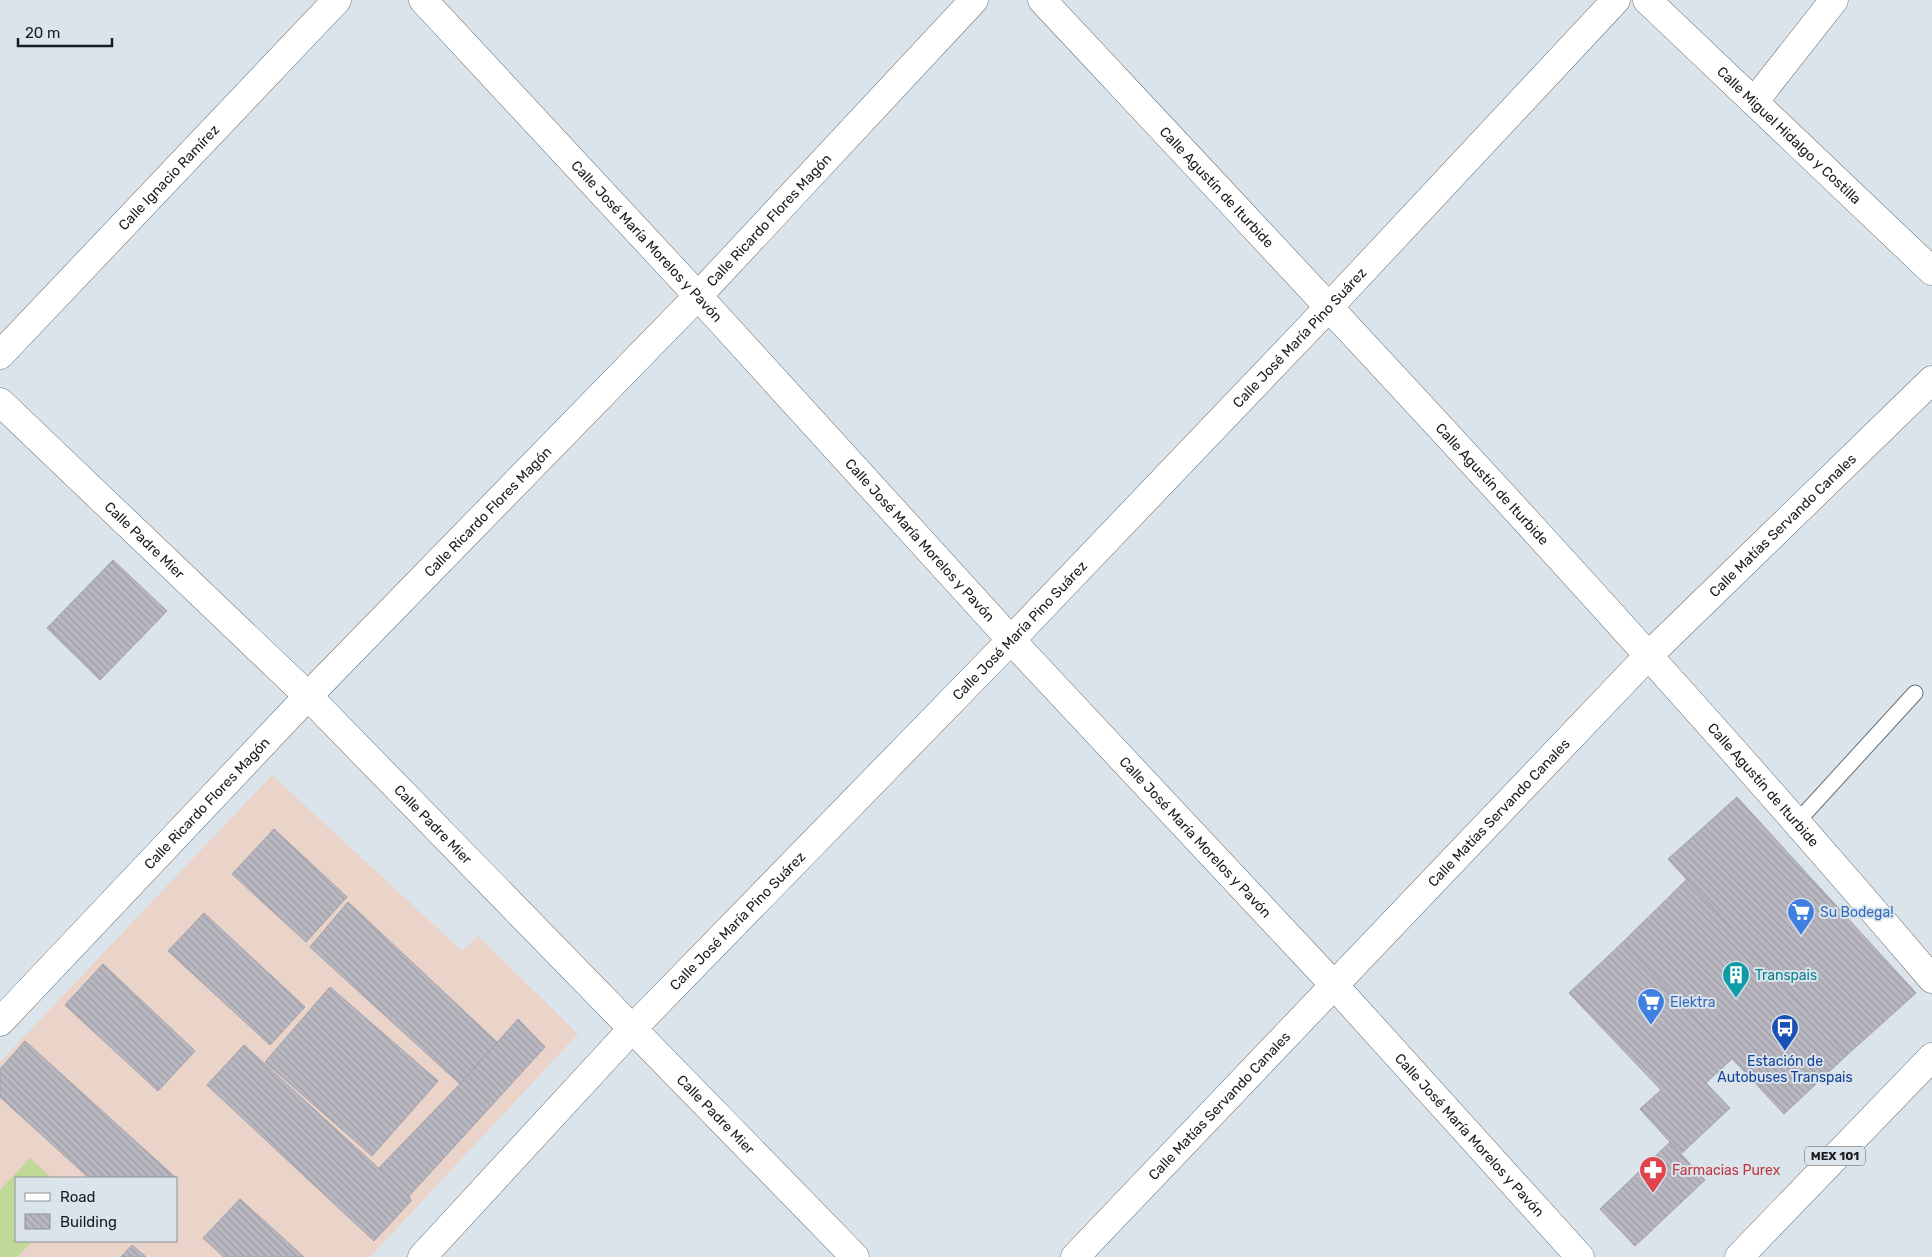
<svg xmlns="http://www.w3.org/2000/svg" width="1932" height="1257" viewBox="0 0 1932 1257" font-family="Rubik,sans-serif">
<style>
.education{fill:#ead3c8;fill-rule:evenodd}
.park{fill:#c0d999}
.building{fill:url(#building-back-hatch);stroke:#a3a0aa}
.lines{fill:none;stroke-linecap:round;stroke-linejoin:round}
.lane-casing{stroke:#697076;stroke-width:17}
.street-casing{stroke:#697076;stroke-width:29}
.primary-casing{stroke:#697076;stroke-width:29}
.lane{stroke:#fff;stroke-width:15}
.street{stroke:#fff;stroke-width:28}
.primary{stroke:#fff;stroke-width:28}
.labels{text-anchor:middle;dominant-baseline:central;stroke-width:4;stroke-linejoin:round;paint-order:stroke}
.shield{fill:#dbe4eb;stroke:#53585c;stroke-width:1}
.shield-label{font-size:12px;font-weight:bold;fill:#191c1f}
.street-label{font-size:14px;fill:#191c1f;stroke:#dbe4eb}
.shop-label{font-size:14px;fill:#366cbe;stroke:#dbe4eb;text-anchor:start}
.culture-label{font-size:14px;fill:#0d838f;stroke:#dbe4eb;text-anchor:start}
.transit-label{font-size:14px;fill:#164399;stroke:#dbe4eb}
.health-label{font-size:14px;fill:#be3a42;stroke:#dbe4eb;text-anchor:start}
</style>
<defs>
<pattern id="building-back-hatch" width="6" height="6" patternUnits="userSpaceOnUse" patternTransform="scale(1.25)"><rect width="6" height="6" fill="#b9b7c0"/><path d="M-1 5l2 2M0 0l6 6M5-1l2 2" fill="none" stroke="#9e9da5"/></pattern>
</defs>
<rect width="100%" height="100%" fill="#dbe4eb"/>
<path class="education" d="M272,775l190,176 16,-15 100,98 -208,223h-370v-195zM16,1178h160v63h-160z"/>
<polygon class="park" points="30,1158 52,1178 16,1178 16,1241 33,1241 17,1257 0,1257 0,1190"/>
<g class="building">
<polygon points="113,560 167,611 100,680 47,628"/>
<polygon points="1737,797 1916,993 1847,1055 1668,859"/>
<polygon points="274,829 347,897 306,942 232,874"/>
<polygon points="1687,879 1847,1055 1784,1114 1623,942"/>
<polygon points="348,902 497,1042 460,1084 310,947"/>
<polygon points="204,913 305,1007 270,1045 168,951"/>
<polygon points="1623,942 1733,1058 1706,1083 1730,1108 1682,1153 1670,1142 1640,1109 1661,1090 1569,993"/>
<polygon points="103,964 195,1051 158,1091 65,1005"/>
<polygon points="330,987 438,1081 372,1156 265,1062"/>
<polygon points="518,1019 545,1047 409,1196 378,1169 460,1084"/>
<polygon points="25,1041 176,1178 89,1178 0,1097 0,1069"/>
<polygon points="244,1045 409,1196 411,1201 374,1241 207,1085"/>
<polygon points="1670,1142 1705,1180 1635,1246 1600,1209"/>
<polygon points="240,1199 304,1257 224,1257 203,1238"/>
<polygon points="132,1245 146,1257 121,1257"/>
</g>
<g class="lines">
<defs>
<polyline id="lane" points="1798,821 1915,693"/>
<g id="street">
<path id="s1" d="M423,0l275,296 313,344 323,345 246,272"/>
<path id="s2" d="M1042,0c301,322 604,643 890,979"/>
<path id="s3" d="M1647,0l285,271"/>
<polyline points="1754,102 1834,0"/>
<path id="s4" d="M0,355l337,-355"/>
<path id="s5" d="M0,402l308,294 547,561"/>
<path id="s6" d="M0,1022l308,-326 390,-400 276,-296"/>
<path id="s7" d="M422,1257l211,-229 378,-388 318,-333 287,-307"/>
<path id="s8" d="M1075,1257l573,-601 284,-276"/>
</g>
<polyline id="primary" points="1739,1257 1932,1057"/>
</defs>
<use href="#lane" class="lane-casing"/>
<use href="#street" class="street-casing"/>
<use href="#primary" class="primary-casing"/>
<use href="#lane" class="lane"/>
<use href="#street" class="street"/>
<use href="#primary" class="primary"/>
</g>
<defs>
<symbol id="supermarket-pin" viewBox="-11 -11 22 30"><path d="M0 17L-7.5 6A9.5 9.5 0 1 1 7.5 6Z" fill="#3f7fe0" stroke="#dbe4eb"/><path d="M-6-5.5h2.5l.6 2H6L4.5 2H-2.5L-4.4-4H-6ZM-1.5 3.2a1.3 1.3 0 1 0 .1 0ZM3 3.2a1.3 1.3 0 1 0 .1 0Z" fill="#fff"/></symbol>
<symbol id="building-pin" viewBox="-11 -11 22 30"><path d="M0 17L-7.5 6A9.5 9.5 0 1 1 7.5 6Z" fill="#0f9aa8" stroke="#dbe4eb"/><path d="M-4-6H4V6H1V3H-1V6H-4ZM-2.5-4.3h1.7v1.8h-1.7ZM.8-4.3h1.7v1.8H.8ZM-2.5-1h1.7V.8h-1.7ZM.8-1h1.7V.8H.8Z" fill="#fff"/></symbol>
<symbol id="bus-pin" viewBox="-11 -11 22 30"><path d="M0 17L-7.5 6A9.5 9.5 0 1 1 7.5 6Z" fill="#1a4fb4" stroke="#dbe4eb"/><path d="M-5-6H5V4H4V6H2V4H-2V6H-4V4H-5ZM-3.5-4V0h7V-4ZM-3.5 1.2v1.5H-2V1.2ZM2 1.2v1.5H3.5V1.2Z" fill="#fff"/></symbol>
<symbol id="pharmacy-pin" viewBox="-11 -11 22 30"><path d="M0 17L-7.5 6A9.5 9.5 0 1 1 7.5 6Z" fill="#e0444e" stroke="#dbe4eb"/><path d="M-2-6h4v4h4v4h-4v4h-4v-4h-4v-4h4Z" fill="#fff"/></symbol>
</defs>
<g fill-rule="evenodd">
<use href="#supermarket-pin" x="1785" y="896" width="32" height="43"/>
<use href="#building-pin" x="1720" y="959" width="32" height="43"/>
<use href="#supermarket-pin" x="1635" y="986" width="32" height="43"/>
<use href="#bus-pin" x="1769" y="1012" width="32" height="43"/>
<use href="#pharmacy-pin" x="1637" y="1154" width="32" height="43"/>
</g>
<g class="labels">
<rect class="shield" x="1805" y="1146.5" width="60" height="19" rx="4"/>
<g class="shield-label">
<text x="1835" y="1156">MEX 101</text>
</g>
<g class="street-label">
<text stroke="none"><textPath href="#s3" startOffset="196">Calle Miguel Hidalgo y Costilla</textPath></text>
<text stroke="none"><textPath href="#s4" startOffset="245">Calle Ignacio Ramírez</textPath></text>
<text stroke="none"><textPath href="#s2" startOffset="256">Calle Agustín de Iturbide</textPath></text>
<text stroke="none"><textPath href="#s6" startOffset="1111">Calle Ricardo Flores Magón</textPath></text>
<text stroke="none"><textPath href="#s1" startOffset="329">Calle José María Morelos y Pavón</textPath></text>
<text stroke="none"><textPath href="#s7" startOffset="1271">Calle José María Pino Suárez</textPath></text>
<text stroke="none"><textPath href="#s2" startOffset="661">Calle Agustín de Iturbide</textPath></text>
<text stroke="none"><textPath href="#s6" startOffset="706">Calle Ricardo Flores Magón</textPath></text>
<text stroke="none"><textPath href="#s8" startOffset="1018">Calle Matías Servando Canales</textPath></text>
<text stroke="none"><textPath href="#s5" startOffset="200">Calle Padre Mier</textPath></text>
<text stroke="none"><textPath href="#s1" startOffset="734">Calle José María Morelos y Pavón</textPath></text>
<text stroke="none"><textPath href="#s7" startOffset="866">Calle José María Pino Suárez</textPath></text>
<text stroke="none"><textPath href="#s2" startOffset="1066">Calle Agustín de Iturbide</textPath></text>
<text stroke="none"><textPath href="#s6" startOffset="301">Calle Ricardo Flores Magón</textPath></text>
<text stroke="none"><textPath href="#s8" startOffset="614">Calle Matías Servando Canales</textPath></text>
<text stroke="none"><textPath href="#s5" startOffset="605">Calle Padre Mier</textPath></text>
<text stroke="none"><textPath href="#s1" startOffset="1139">Calle José María Morelos y Pavón</textPath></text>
<text stroke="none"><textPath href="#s7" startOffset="461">Calle José María Pino Suárez</textPath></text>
<text stroke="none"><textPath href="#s8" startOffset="209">Calle Matías Servando Canales</textPath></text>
<text stroke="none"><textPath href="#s5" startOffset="1010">Calle Padre Mier</textPath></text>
<text stroke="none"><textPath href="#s1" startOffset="1544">Calle José María Morelos y Pavón</textPath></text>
</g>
<g class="shop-label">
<text x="1820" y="912">Su Bodega!</text>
<text x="1670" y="1002">Elektra</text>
</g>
<g class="culture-label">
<text x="1755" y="975">Transpais</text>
</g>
<g class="transit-label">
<text x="1785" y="1061">Estación de<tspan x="1785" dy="16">Autobuses Transpais</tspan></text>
</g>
<g class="health-label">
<text x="1672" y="1170">Farmacias Purex</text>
</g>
</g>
<rect x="15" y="1177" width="162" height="65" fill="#dbe4eb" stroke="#8d9499"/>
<rect x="25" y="1193" width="25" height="8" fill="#ffffff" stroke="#8d9499"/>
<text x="60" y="1202" font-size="15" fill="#191c1f">Road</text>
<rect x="25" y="1214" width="25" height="15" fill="url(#building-back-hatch)" stroke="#8d9499"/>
<text x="60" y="1227" font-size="15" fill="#191c1f">Building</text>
<path d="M18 38v8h94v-8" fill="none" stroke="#191c1f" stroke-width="2.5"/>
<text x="25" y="38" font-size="15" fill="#191c1f" stroke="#dbe4eb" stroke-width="4" paint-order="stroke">20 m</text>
</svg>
